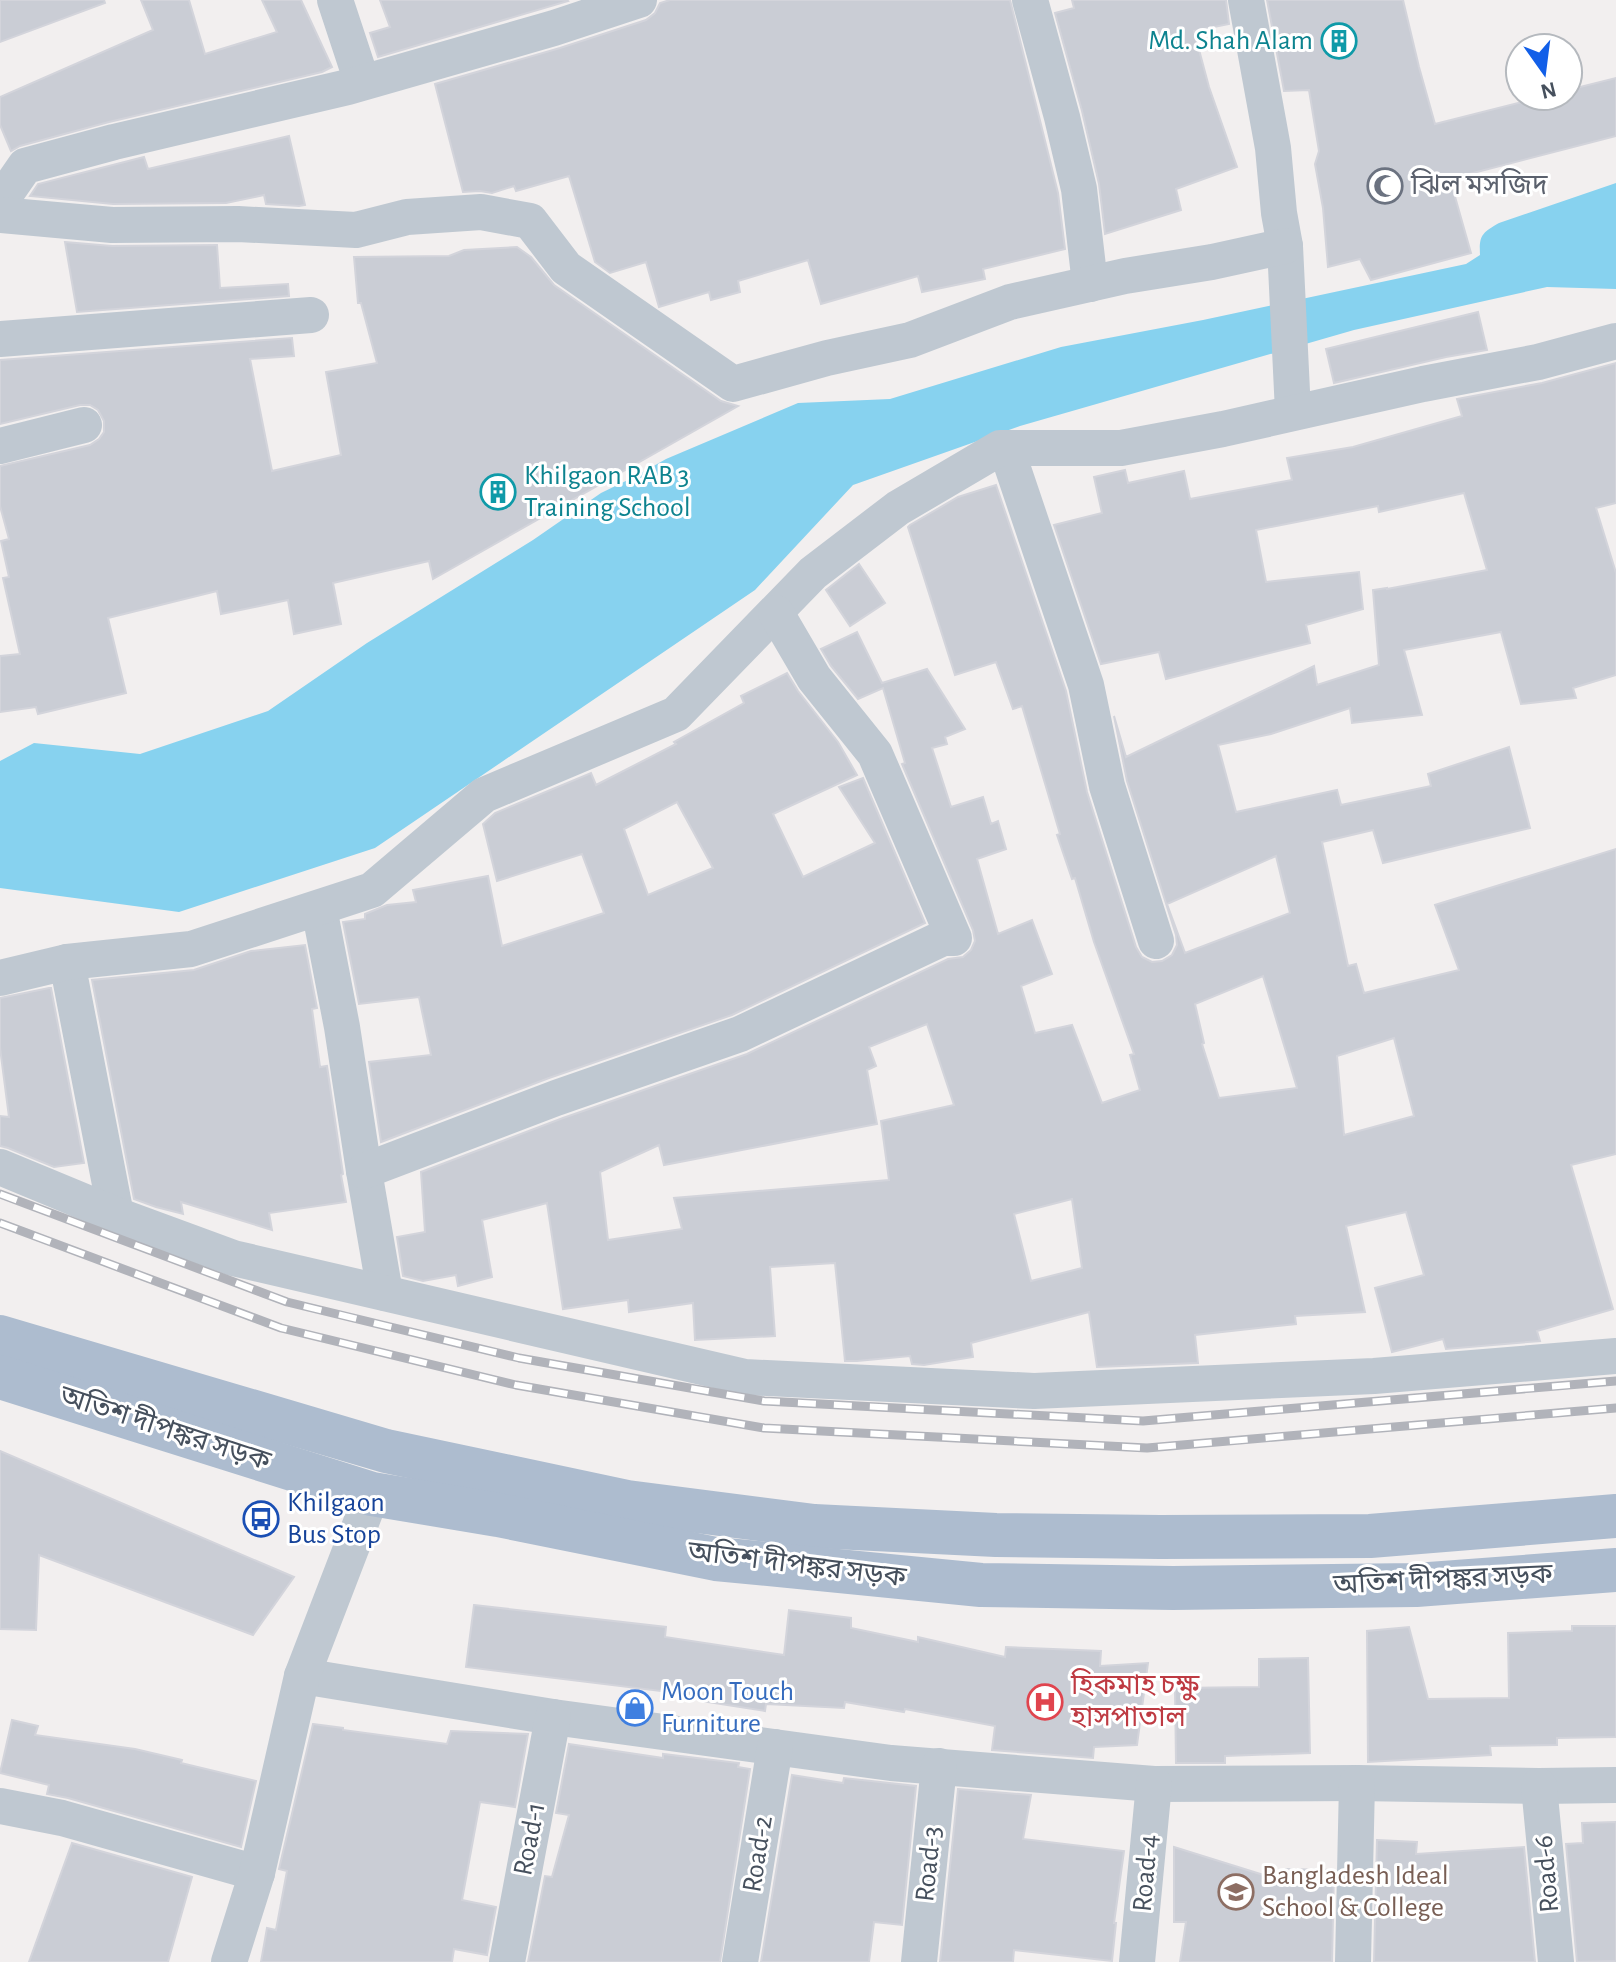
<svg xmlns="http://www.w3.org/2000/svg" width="1616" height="1962" viewBox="0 0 1616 1962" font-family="'Alegreya Sans','Noto Sans Bengali',sans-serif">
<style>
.water{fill:#87d2ef}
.building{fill:#cacdd5;stroke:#d3d4db;stroke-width:2;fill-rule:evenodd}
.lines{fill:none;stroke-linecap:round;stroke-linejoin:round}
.minor{stroke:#bfc8d1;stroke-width:36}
.primary{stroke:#adbccf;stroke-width:44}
.rail-casing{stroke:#b1b3ba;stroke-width:9}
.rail{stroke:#fff;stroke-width:6;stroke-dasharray:18;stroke-linecap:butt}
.labels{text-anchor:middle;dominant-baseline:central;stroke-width:6;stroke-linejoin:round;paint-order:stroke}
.culture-label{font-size:28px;fill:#0d838f;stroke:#fff;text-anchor:end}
.worship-label{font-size:28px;fill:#5b616d;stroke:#fff;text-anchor:start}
.street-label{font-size:28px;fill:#46505d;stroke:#fff}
.transit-label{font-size:28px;fill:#164399;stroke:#fff;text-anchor:start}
.health-label{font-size:28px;fill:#be3a42;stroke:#fff;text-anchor:start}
.shop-label{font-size:28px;fill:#366cbe;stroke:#fff;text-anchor:start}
.education-label{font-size:28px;fill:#785e54;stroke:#fff;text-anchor:start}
</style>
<rect width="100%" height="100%" fill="#f2efef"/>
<path class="water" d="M1616,183v106l-69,-2 -193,43 -334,96 -167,59 -98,105 -380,258 -196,64 -179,-24v-127l34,-18 106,11 128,-43 99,-68 166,-103 68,-47 33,-16 32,-18 132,-56 92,-4 171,-52 142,-27 263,-56 14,-9c-1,-20 2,-22 19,-32z"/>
<g class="building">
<polygon points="0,0 104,0 105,3 0,42"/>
<polygon points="141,0 189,0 205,54 277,32 262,0 301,0 332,67 322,72 109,122 20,146 11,151 0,125 0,97 153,30"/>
<polygon points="380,0 567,0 568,1 378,57 370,33 390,27"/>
<polygon points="670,0 1010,0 1058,193 1065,249 983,269 985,279 922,292 918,276 821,304 808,260 738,281 740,292 711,300 709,292 659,307 646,262 610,273 595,262 569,176 516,191 514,186 492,193 480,191 463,192 435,84 560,48 646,20 655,13 660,3"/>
<polygon points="1072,0 1226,0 1229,24 1194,31 1209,87 1237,167 1176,189 1181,210 1105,234 1099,184 1082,111 1055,13 1074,8"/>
<polygon points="1267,0 1403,0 1419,67 1435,124 1546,96 1568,96 1568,90 1616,78 1616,136 1450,179 1471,253 1371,280 1360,259 1328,267 1323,208 1315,164 1319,151 1309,90 1284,91"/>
<polygon points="289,136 305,205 299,206 266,204 264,195 226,203 113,204 30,196 38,184 144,157 148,169"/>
<polygon points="65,242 112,246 217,245 220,288 288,284 289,296 77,312"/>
<polygon points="517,247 531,257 554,285 721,401 738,406 433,579 429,561 333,583 341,624 294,634 288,600 221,614 217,591 108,618 126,693 38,714 36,707 0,712 0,656 20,654 3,578 9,577 1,541 9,539 0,506 0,466 90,445 99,439 104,432 104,421 98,410 90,405 80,405 0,424 0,360 292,338 294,356 250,359 272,471 341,455 326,372 377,363 361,303 358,303 354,257 449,256 464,250"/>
<polygon points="1478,312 1487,350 1446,357 1334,383 1326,349"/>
<path d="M1616,363v140l-20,5 20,65v102l-43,13 3,10 -55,6 -20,-72 -97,18 18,65 -70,8 -2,-15 -79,26 -53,11 18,67 101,-22 4,15 90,-19 -3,-12 81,-27 21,81 -147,35 -10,-33 -51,12 26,124 8,-2 8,29 95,-23 -24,-65 181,-56v305l-45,11 42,144 -76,22 3,10 -94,8 -3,-10 -51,13 -17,-64 49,-13 -18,-63 -60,14 19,86 -70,4 1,8 -101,11 3,28 -101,4 -8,-55 -118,31 2,14 -49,8 -12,-1 -2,-8 -53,5h-12l-10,-98 -65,4 5,69 -80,4 -2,-37 -64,9 -1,-12 -65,9 -16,-106 -65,17 10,57 -34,9 -2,-11 -33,6 -20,-5 -6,-39 28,-5 -4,-60 142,-54 184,-64 201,-95 15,-2 8,-7 4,-9 -2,-11 -71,-166 3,-1 -22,-75 -25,11 -27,-33 -10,-17 36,-17 25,51 45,-14 38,60 -20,8 2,7 -15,4 19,59 32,-10 8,27 7,-3 8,28 -29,10 21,75 34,-14 20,54 -31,12 14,47 37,-8 30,78 38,-13 -10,-35 4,-1 -40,-112 -19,-64 -3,1 -15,-44 3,-1 -38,-128 -9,3 -17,-47 -41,13 -47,-148 2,-2 48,-28 38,-12 70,206 21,101 49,155 6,10 10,5 10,-1 10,-6 5,-10 -1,-10 -49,-154 -13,-65 12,41 188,-91 3,19 62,-20 -6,-75 14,-2v1l100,-19 -23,-77 -85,19 -1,-6 -122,24 10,52 93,-10 4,37 -57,16 4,18 -144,36 -7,-27 -58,12 -47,-139 48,-12 -8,-36 31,-7 3,13 56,-12 6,28 102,-19 -5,-22 66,-11 109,-31 -5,-17 85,-16zM1276,856l14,57 -105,40 -18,-49zM1263,976l34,112 -78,10 -17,-54 2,-1 -9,-39zM927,1024l27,81 -73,16 8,59 -215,18 8,31 -74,11 -8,-68 59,-27 5,20 213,-41 -10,-54 9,-4 -7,-19zM1394,1038l20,78 -70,19 -7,-79zM1072,1199l10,69 -51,13 -17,-67z"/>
<polygon points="859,564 885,603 850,626 826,590"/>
<path d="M787,673l11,18 40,51 19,33 -84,39 30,63 72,-34 -36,-56 24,-9 62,145 -193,92 -183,63 -168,64 -12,-80 62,-7 -12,-58 -60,7 -16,-82 22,-3v-5l22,-9 29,-3 -3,-12 75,-14 14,70 102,-33 -22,-59 -85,27 -14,-57 12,-11 96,-40 5,12 80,-41 -2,-2 70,-39 -3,-7zM677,802l36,66 -65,27 -24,-66z"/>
<polygon points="305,945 317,1008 312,1009 320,1067 327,1066 343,1174 341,1175 346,1202 269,1213 272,1230 181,1202 183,1214 156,1207 134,1199 92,980 194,970 251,951"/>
<polygon points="49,988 51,988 84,1163 54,1167 8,1148 0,1146 0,1116 9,1117 0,1048 0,998"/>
<polygon points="0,1451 294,1577 253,1635 39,1555 36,1630 0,1629"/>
<polygon points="474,1605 666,1627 665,1637 784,1655 789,1610 851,1618 851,1628 918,1642 918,1637 1005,1657 1006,1647 1101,1651 1100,1666 1148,1663 1137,1745 1094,1747 1093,1758 992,1750 995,1726 905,1709 904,1712 845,1702 844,1708 766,1704 765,1711 701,1701 702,1696 466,1667"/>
<polygon points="1572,1626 1616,1626 1616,1737 1557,1738 1557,1745 1490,1746 1491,1755 1368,1762 1367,1631 1409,1627 1428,1699 1509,1698 1508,1633 1572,1631"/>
<polygon points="1308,1658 1310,1753 1225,1756 1225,1763 1176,1763 1175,1688 1259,1687 1259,1659"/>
<polygon points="12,1720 38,1726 35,1735 135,1749 182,1760 181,1763 256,1781 241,1847 68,1798 47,1794 49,1785 0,1773"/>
<polygon points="313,1724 343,1728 343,1730 447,1744 451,1731 528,1734 515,1807 480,1802 462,1900 496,1907 487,1955 454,1949 452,1962 261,1962 267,1928 276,1930 287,1871 279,1869"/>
<polygon points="569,1744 663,1758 663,1754 739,1763 738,1767 750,1769 720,1962 528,1962 545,1876 552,1877 569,1815 556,1813"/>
<polygon points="792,1775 843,1783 844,1778 916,1786 902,1925 874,1922 869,1962 761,1962"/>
<polygon points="958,1789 1031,1795 1023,1839 1124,1851 1114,1923 1116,1923 1112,1961 1014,1950 1013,1962 940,1962"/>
<polygon points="1616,1822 1616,1961 1577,1962 1566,1844 1583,1843 1582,1823"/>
<polygon points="1377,1840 1417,1842 1416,1854 1524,1847 1535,1962 1374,1962"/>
<polygon points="72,1843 192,1877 168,1962 29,1962"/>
<polygon points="1174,1847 1286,1882 1286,1869 1334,1870 1332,1962 1180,1962 1186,1922 1174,1922"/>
</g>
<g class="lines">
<g class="minor">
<polyline points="335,0 362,82"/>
<polyline points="1030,0 1062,117 1079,189 1090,284"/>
<polyline points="1246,0 1273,148 1279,213 1285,246 1293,412"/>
<polyline points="0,202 25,166 114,142 348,87 554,28 639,0"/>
<polyline points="0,215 112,225 238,224 356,230 407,217 481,212 530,221 566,268 733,384 827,358 910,340 1010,302 1125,276 1212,262 1285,246"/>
<polyline points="0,339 311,315"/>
<polyline points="0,446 84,425"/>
<polyline points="1006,448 1086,685 1107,786 1156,941"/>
<polyline points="319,908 342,1027 364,1171 385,1293"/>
<polyline points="67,962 116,1215"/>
<polyline points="0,978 67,962 191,949 372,890 484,795 676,714 813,573 898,508 1000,448 1121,448 1223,429 1423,384 1538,362 1616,341"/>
<polyline points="0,1167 116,1215 233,1258 745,1377 1034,1391 1374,1376 1616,1356"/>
<polyline points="364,1171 556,1098 740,1034 943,938 954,938 875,754 814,678 776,613"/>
<polyline points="302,1676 553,1717 891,1763 1154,1784 1357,1783 1539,1786 1616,1785"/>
<polyline points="1539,1786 1556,1962"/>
<polyline points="0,1806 62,1818 257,1873"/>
<polyline points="229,1962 257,1873 302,1676 372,1494"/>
<polyline points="507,1962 553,1717"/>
<polyline points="740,1962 775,1747"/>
<polyline points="919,1962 939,1766"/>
<polyline points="1137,1962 1154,1784"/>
<polyline points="1353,1962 1357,1783"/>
</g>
<g class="primary">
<polyline points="0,1337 386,1451 627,1502 814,1526 996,1535 1160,1537 1370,1536 1616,1516"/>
<polyline points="0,1377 372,1494 498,1515 716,1559 981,1585 1173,1588 1416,1585 1616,1570"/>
</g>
<defs>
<g id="rail">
<polyline points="0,1194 287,1302 519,1358 764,1401 1143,1421 1616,1381"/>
<polyline points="0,1223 281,1328 516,1385 764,1428 1147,1448 1616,1408"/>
</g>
</defs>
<use href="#rail" class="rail-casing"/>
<use href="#rail" class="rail"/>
</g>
<defs>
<symbol id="building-ring" viewBox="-11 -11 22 22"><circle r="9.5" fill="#fff" stroke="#0f9aa8" stroke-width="1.5"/><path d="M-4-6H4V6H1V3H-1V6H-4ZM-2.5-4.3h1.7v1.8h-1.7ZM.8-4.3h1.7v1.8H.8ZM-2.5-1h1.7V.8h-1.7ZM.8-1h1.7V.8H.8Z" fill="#0f9aa8"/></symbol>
<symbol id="mosque-ring" viewBox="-11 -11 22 22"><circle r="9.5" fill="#fff" stroke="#6b7280" stroke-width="1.5"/><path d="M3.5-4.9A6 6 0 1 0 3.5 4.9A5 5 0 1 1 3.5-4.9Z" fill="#6b7280"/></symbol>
<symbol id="bus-ring" viewBox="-11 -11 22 22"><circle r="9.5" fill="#fff" stroke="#1a4fb4" stroke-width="1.5"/><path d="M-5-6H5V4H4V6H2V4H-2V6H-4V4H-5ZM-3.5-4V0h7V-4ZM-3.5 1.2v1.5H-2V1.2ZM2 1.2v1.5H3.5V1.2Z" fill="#1a4fb4"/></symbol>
<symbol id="hospital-ring" viewBox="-11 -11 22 22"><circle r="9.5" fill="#fff" stroke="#e0444e" stroke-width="1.5"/><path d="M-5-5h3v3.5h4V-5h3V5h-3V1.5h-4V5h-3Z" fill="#e0444e"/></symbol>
<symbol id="shop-ring" viewBox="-11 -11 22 22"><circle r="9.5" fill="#fff" stroke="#3f7fe0" stroke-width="1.5"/><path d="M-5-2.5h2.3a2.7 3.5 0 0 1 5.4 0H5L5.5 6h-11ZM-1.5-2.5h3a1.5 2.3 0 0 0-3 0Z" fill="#3f7fe0"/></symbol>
<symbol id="school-ring" viewBox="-11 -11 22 22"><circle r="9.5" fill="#fff" stroke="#8d6e63" stroke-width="1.5"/><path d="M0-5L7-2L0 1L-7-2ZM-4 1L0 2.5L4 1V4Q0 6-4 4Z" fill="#8d6e63"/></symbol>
</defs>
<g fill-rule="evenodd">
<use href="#building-ring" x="1319" y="21" width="40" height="40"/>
<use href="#mosque-ring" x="1365" y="166" width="40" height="40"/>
<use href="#building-ring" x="478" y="472" width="40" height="40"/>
<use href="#bus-ring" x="241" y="1499" width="40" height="40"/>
<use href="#hospital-ring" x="1025" y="1682" width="40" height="40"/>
<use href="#shop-ring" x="615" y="1688" width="40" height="40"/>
<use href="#school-ring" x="1216" y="1872" width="40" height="40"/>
</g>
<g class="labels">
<g class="culture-label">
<text x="1313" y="41">Md. Shah Alam</text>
<text x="524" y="476" text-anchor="start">Khilgaon RAB 3<tspan x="524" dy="32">Training School</tspan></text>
</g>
<g class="worship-label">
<text x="1411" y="186">ঝিল মসজিদ</text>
</g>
<g class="street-label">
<text transform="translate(165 1429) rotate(18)">অতিশ দীপঙ্কর সড়ক</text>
<text transform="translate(797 1565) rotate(7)">অতিশ দীপঙ্কর সড়ক</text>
<text transform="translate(1443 1580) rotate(-3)">অতিশ দীপঙ্কর সড়ক</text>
<text transform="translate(530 1839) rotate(-79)">Road-1</text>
<text transform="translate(758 1854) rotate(-81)">Road-2</text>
<text transform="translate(929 1864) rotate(-84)">Road-3</text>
<text transform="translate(1146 1873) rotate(-85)">Road-4</text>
<text transform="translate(1547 1874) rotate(-95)">Road-6</text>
</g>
<g class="transit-label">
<text x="287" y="1503">Khilgaon<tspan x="287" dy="32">Bus Stop</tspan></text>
</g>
<g class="health-label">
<text x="1071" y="1686">হিকমাহ চক্ষু<tspan x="1071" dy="32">হাসপাতাল</tspan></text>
</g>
<g class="shop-label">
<text x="661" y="1692">Moon Touch<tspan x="661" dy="32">Furniture</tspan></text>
</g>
<g class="education-label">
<text x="1262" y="1876">Bangladesh Ideal<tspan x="1262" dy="32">School &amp; College</tspan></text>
</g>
</g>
<g transform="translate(1544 72) rotate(166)"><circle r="38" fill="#ffffff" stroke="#b5b9be" stroke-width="2"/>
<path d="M0-6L14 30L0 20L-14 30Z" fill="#125fe8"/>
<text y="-12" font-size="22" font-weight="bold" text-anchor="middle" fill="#46505d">N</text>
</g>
</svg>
